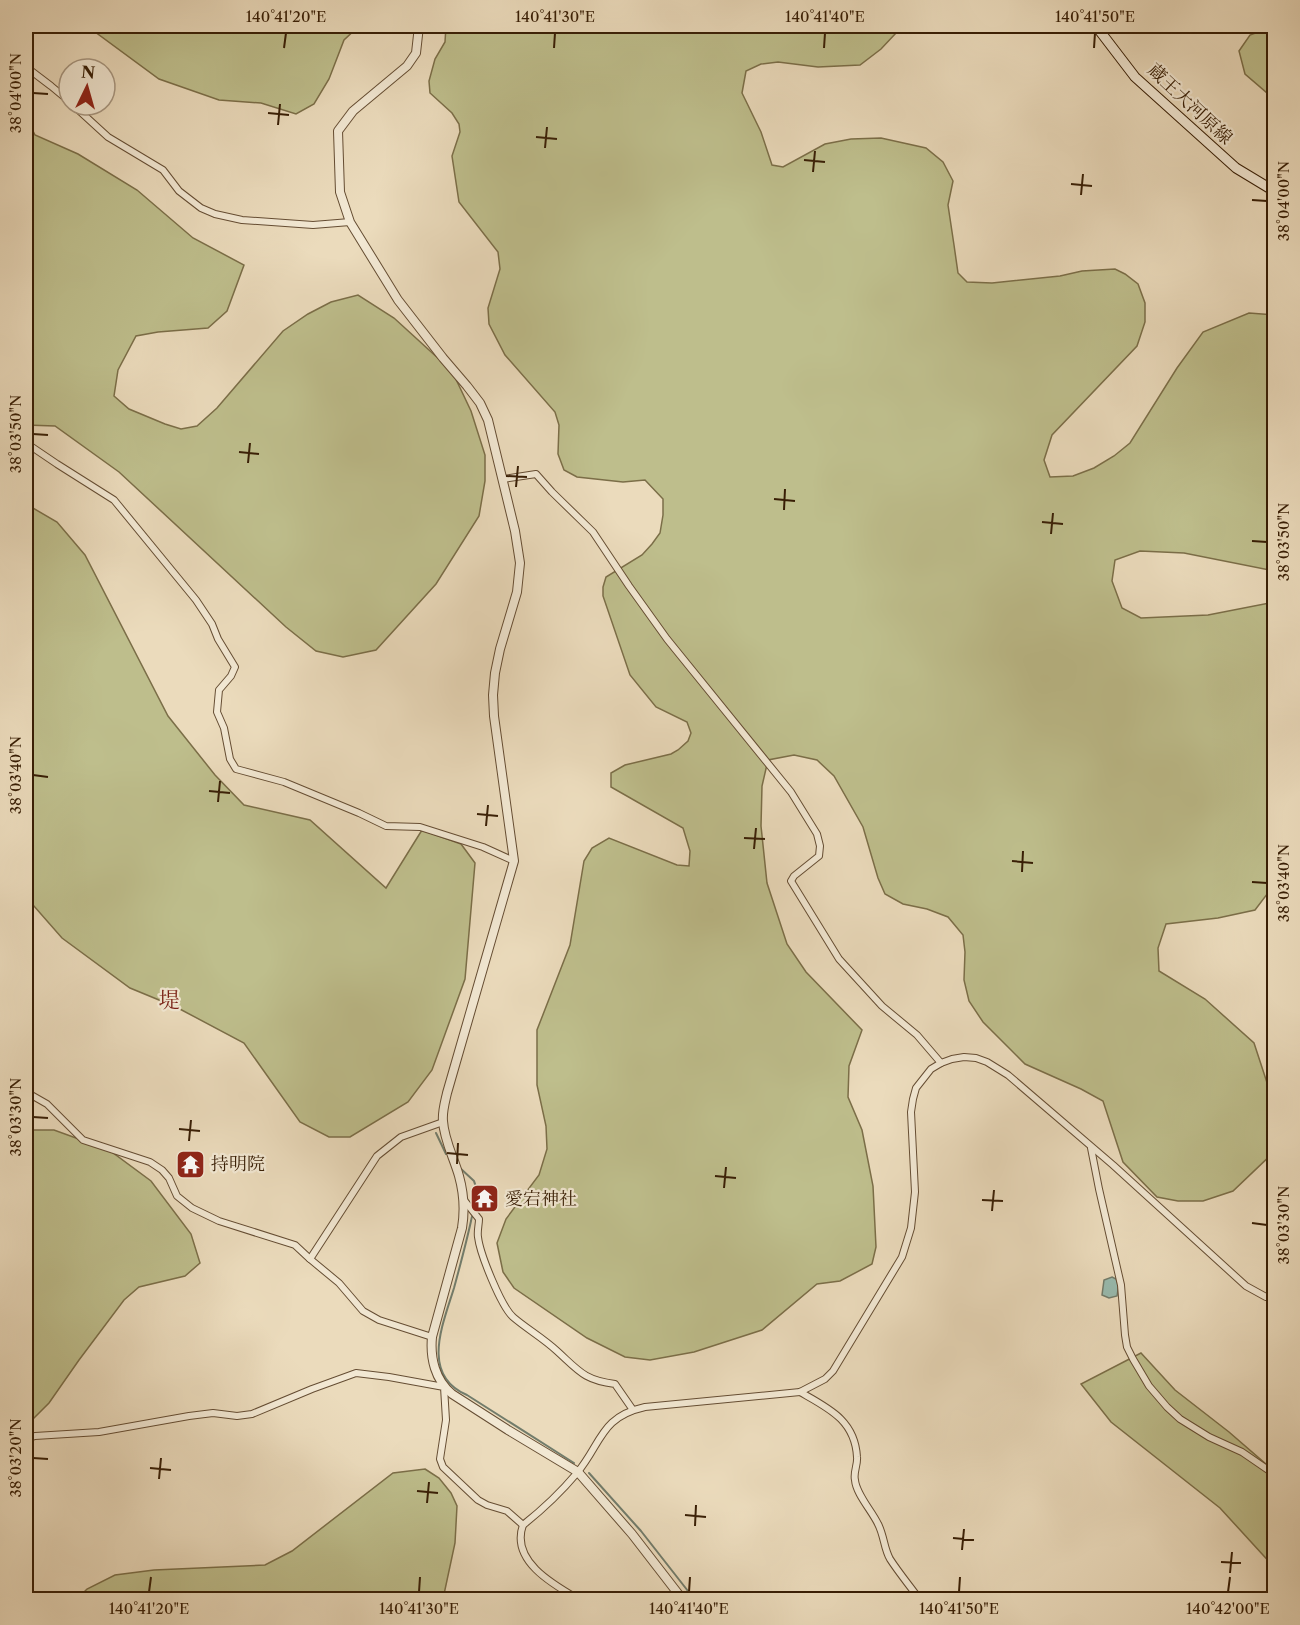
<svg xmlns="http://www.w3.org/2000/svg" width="1300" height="1625" viewBox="0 0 1300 1625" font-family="'Libre Caslon Text','Noto Serif JP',serif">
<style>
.green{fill:#bebe8c;stroke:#7b6e48;stroke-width:1.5}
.water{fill:#98bbaf;stroke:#727c6b;stroke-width:1.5}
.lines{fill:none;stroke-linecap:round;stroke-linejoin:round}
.stream{stroke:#727c6b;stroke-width:2}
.minor-casing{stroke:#654d33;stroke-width:8}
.tertiary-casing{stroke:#654d33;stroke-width:10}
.secondary-casing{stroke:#381e05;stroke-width:11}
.minor{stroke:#f2e8d3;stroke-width:6}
.tertiary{stroke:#f2e8d3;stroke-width:8}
.secondary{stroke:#f2e8d3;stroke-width:9}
.ticks{fill:none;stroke:#381e05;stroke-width:2}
.labels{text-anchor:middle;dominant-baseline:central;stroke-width:4.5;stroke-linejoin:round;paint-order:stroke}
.street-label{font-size:18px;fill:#381e05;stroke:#f2e8d3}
.poi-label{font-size:18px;fill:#381e05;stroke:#f2e8d3;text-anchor:start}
.quarter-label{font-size:21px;fill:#7a1f14;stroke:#f2e8d3}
.neatline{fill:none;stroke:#381e05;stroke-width:2}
.ticks-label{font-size:15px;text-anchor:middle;fill:#381e05}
</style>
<rect width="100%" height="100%" fill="#ebdbbc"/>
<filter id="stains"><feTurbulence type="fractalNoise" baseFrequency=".00333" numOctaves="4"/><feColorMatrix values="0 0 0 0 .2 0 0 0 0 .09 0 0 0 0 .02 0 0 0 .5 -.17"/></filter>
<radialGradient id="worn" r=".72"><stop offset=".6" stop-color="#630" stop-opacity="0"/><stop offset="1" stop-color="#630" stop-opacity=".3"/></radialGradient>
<g class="green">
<polygon points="87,26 359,26 344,40 329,79 314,104 296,114 261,103 219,100 159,79"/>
<polygon points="446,26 901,26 896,33 881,49 860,65 818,67 778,62 761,64 746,71 742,93 761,132 772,165 783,167 825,144 851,139 881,138 926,148 943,162 953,181 948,205 954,245 958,273 967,282 992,283 1060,276 1082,271 1115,269 1125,274 1138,284 1145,303 1145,322 1137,346 1052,435 1044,460 1050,477 1073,476 1094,468 1114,456 1130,443 1177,368 1203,332 1249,313 1274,315 1274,571 1184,553 1140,551 1115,560 1112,581 1122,608 1141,618 1208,615 1274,602 1274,885 1255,910 1218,918 1166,924 1158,948 1159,971 1205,999 1254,1043 1274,1104 1274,1152 1233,1191 1203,1201 1178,1201 1157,1197 1123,1162 1103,1101 1081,1089 1025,1064 983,1022 969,1001 964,980 965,952 963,935 948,917 927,909 903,904 885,894 878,878 863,827 834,776 817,760 794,755 768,760 762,786 761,826 767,883 787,944 806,972 862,1030 849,1066 848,1097 862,1130 873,1186 876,1247 872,1264 840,1281 817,1284 762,1330 694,1352 650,1360 625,1357 587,1338 514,1288 503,1272 497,1243 506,1219 539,1175 547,1149 546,1126 537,1085 537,1030 570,945 584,861 592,848 609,838 677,865 689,866 690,851 683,828 611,787 611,773 625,765 671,754 678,750 688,741 691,733 687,722 656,707 630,675 603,596 603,587 606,577 642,555 652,544 660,533 663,515 663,499 645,480 623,482 577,477 564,470 558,454 559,425 555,412 505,355 489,324 488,308 500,269 498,252 459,202 452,156 460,132 459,124 452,113 430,93 429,81 435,59 445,42"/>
<polygon points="1269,28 1274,28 1274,99 1245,74 1239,51 1250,35"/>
<polygon points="26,117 35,135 78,154 137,190 193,238 244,265 227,311 208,328 158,332 136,336 118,370 114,396 129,409 165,424 181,429 197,426 217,408 283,331 308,314 331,302 358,295 394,318 452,371 471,411 485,455 485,481 479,516 436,584 376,650 343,657 316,651 286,627 119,472 55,426 26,425"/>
<polygon points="26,504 57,522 85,555 168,716 215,775 244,805 310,820 386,888 422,830 461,844 475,863 465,979 432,1070 408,1102 350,1137 329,1137 300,1122 244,1043 176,1007 130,988 62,938 26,897"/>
<polygon points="26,1130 54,1130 109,1150 151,1181 191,1234 200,1263 185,1276 139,1287 124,1300 79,1360 49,1403 26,1426"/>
<polygon points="1141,1353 1175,1390 1229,1432 1274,1471 1274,1567 1220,1508 1111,1422 1081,1384"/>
<polygon points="425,1469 439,1478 451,1493 457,1506 455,1543 443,1599 77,1599 87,1589 115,1575 154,1570 265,1565 292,1551 393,1473"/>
</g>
<path class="water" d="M1112,1277l4,2c3,6 2,11 1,17l-8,2 -7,-3 2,-15z"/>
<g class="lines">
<g class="stream">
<polyline points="436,1133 446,1154"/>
<path d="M460,1168l14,13c3,7 5,20 2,27 -1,5 -5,8 -5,13 -5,23 -11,45 -17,67 -11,36 -34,87 13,107l107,68"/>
<polyline points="589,1473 641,1531 695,1600"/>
</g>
<defs>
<g id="minor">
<polyline points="26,67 51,86 69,101"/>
<polyline points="73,105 108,137 163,170 179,191 201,208 215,214 242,220 313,225 350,222"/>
<polyline points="26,443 57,464 114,500 196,600 212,624 218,639 235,667 231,676 219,690 217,712 224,728 230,759 236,769 284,782 359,813 386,826 420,827 483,847 514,861"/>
<polyline points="503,479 536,474 552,492 593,532 629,586 667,639 791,792 817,834 820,846 819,856 794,876 791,881 839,959 882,1006 917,1035 941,1063"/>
<polyline points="26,1092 47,1104 83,1140 150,1162 162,1170 169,1178 177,1196 192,1208 219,1221 295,1245 310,1259 339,1283 363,1311 379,1320 432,1337"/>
<polyline points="1091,1148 1099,1189 1121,1285 1125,1335 1127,1347 1133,1359 1149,1386 1167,1407 1180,1419 1209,1437 1242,1452 1274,1474"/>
<path d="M464,1200l15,19c0,6 -2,12 -1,18 2,17 23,69 35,80 14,12 30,21 44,34 22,20 27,29 58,33l18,26"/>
<polyline points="310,1259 377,1156 401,1137 443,1122"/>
<path d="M800,1392c28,16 55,28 57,65 1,7 -4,16 -2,23 1,14 17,31 23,44 6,11 6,25 12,35 9,14 20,27 30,41"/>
<polyline points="26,1439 35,1436 99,1432 189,1416 213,1413 237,1416 252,1414 312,1389 356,1373 389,1377 444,1387 446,1420 440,1459 443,1467 478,1500 487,1505 507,1511 523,1525"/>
<path d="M580,1600c-26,-15 -70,-39 -57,-75 19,-15 38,-33 54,-52 25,-30 23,-56 68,-66l155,-15 25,-13 8,-8 69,-114 9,-29 4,-36 -4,-80 2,-13 3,-11 15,-19 10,-6 11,-4 12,-2 12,1 11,4 21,13 105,90 133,121 20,11 8,1"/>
</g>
<path id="tertiary" d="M419,26l-3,27 -9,13 -54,45 -15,20 2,61 10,30 48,78 45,58 24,28 13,17 8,17 27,111 5,32 -3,29 -17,57 -5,24 -2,22 1,21 20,145 -67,232c-2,9 -5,19 -4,28 1,19 11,37 16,55 5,18 6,34 3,52l-30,109c-2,21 3,43 20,57l56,36 70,42 54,62 51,66"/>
<polyline id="secondary" points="1096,26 1135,77 1236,168 1274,191"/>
</defs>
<use href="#minor" class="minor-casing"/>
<use href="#tertiary" class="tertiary-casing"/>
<use href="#secondary" class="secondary-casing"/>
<use href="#minor" class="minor"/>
<use href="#tertiary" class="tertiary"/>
<use href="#secondary" class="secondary"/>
</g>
<path class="ticks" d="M284,48l2,-15M554,48l1,-15M824,48l1,-15M1094,48l1,-15M33,93l15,1M268,113l21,2M278,125l2,-21M536,137l21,2M545,148l2,-21M804,160l21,2M813,172l2,-21M1071,184l21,2M1081,195l2,-21M1252,200l15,1M33,434l15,1M239,452l20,2M248,463l2,-20M506,476l21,1M516,487l2,-21M774,499l21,2M784,510l1,-21M1042,522l21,2M1051,534l2,-21M1252,541l15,1M33,775l15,2M209,791l21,2M218,802l2,-21M477,814l21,2M486,826l2,-21M744,838l21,1M754,849l2,-21M1012,861l21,2M1022,872l1,-21M1252,882l15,1M33,1117l15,1M179,1129l21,2M189,1141l2,-21M447,1153l21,2M457,1164l1,-21M715,1176l21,2M724,1188l2,-21M982,1200l21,1M992,1211l2,-21M1252,1223l15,2M33,1458l15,1M150,1468l21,2M159,1479l2,-21M417,1491l21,2M427,1503l2,-21M685,1515l21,2M695,1526l1,-21M953,1538l21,2M962,1550l2,-21M1221,1562l20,1M1230,1573l2,-21M149,1592l2,-15M419,1592l1,-15M689,1592l1,-15M959,1592l1,-15M1228,1592l2,-15"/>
<defs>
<symbol id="temple-square" viewBox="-11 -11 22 22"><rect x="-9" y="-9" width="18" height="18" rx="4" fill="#8f2418" stroke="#f2e8d3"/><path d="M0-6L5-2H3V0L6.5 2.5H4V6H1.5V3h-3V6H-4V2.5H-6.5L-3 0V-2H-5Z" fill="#fff"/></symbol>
</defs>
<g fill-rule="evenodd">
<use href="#temple-square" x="174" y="1148" width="33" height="33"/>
<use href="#temple-square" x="468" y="1182" width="33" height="33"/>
</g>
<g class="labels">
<g class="street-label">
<text transform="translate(1190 104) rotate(43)">蔵王大河原線</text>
</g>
<g class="poi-label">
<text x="211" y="1164">持明院</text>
<text x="505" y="1199">愛宕神社</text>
</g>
<g class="quarter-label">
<text x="169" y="999">堤</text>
</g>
</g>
<rect width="1300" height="1625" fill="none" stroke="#ebdbbc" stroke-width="66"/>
<g transform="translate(87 87) rotate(5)"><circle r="28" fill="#f2e8d3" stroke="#a89781" stroke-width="1.5"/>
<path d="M0-4.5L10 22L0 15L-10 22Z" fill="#8f2418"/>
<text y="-9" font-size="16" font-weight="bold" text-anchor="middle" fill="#381e05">N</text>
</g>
<rect x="33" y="33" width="1234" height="1559" class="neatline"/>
<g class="ticks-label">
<text x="286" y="22">140°41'20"E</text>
<text x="555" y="22">140°41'30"E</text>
<text x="825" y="22">140°41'40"E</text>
<text x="1095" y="22">140°41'50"E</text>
<text transform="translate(16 93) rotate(-90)" y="5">38°04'00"N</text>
<text transform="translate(1284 201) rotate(-90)" y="5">38°04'00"N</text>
<text transform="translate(16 434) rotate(-90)" y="5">38°03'50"N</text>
<text transform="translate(1284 542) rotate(-90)" y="5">38°03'50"N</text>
<text transform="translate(16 775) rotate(-90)" y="5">38°03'40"N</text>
<text transform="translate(1284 883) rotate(-90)" y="5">38°03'40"N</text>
<text transform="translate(16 1117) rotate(-90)" y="5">38°03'30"N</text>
<text transform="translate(1284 1225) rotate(-90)" y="5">38°03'30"N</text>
<text transform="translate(16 1458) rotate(-90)" y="5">38°03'20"N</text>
<text x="149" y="1614">140°41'20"E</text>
<text x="419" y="1614">140°41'30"E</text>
<text x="689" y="1614">140°41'40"E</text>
<text x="959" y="1614">140°41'50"E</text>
<text x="1228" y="1614">140°42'00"E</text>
</g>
<rect width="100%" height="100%" filter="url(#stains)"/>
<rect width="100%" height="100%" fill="url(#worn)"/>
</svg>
